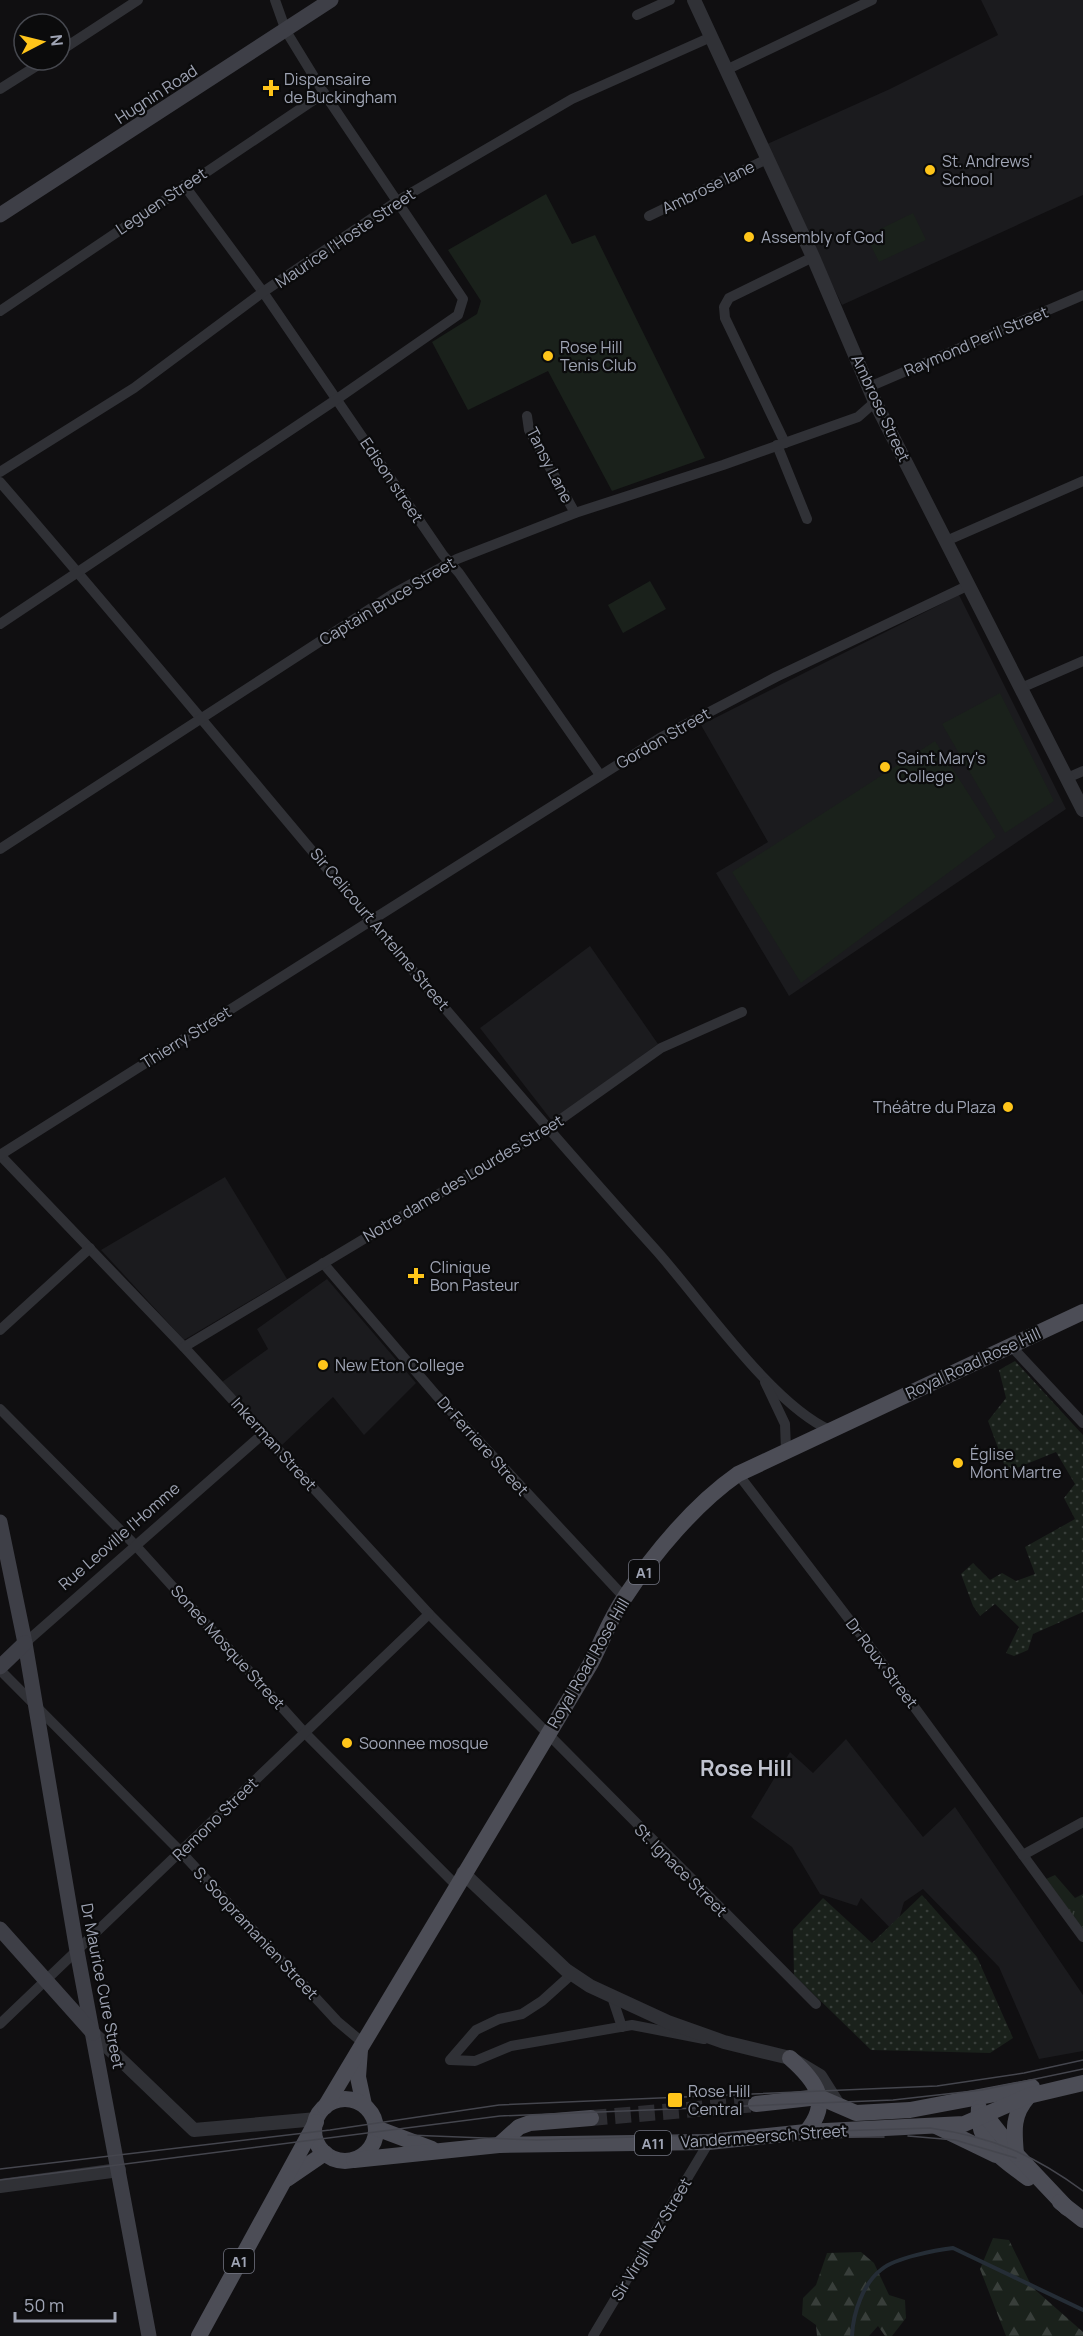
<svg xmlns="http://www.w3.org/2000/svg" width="1083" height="2336" viewBox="0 0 1083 2336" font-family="Manrope,sans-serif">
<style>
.built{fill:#1b1b1e}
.grass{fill:url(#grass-tufts)}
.forest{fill:url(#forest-firs)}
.park{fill:url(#park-dots)}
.pitch{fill:#1a211b}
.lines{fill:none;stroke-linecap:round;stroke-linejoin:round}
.stream{stroke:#252d36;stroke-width:4}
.primary-tunnel{stroke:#2d2d32;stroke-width:16;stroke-dasharray:16 8;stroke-linecap:butt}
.minor{stroke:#303136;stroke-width:10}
.tertiary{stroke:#303136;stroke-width:14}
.secondary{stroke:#3e3f47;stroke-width:15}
.primary{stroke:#4c4d56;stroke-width:16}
.tram{stroke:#45464e;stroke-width:1.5}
.poi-dot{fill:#ffc51a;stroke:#0b0b0c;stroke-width:2}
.labels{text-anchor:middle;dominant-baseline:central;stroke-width:4.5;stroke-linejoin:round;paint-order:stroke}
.shield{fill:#0b0b0c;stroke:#737682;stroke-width:1.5}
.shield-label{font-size:15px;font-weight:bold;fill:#9fa4b4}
.poi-label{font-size:16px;fill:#9fa4b4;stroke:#0b0b0c;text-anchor:start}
.street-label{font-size:16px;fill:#9fa4b4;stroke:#0b0b0c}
.district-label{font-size:22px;font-weight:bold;fill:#c0c3cf;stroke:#0b0b0c}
</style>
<defs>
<pattern id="grass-tufts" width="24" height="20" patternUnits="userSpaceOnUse" patternTransform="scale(1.5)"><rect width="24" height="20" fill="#1a211b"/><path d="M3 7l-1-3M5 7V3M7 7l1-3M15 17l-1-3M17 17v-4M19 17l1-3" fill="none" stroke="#383e3a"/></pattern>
<pattern id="forest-firs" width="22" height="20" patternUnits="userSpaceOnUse" patternTransform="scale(1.5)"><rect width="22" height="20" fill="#1a211b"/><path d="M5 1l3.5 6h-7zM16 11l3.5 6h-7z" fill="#383e3a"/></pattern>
<pattern id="park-dots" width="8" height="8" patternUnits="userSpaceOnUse" patternTransform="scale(1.5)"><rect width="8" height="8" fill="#1a211b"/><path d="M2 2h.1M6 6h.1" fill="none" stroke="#383e3a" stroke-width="1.8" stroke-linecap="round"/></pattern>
</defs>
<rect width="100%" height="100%" fill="#100f11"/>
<g class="built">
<polygon points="981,0 1083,0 1083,195 842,305 765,145 890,89 998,35"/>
<polygon points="959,595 1066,809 789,996 716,873 768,842 701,725"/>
<polygon points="590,946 658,1044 552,1121 480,1028"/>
<polygon points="225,1177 287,1279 184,1340 101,1250"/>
<polygon points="327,1279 416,1383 364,1435 333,1397 282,1445 222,1382 268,1349 257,1329"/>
<polygon points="846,1739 923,1837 955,1807 1083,1995 1083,2051 1039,2059 999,1967 923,1889 904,1902 895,1933 861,1898 857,1906 820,1894 792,1847 751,1817 790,1752 813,1773"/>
</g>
<polygon class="grass" points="1055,1875 1075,1898 1083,1894 1083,1929 1046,1879"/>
<g class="forest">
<polygon points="993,2238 1009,2240 1032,2287 1083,2332 1083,2336 1006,2336 980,2269"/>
<polygon points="861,2252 874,2263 889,2295 905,2300 906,2318 892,2336 885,2336 878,2326 869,2336 817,2336 816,2325 802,2315 803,2298 816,2285 827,2253"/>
</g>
<g class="park">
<polygon points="1015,1361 1083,1435 1083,1612 1033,1634 1028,1650 1014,1656 1006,1653 1019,1627 995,1604 980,1616 973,1606 961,1574 973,1563 990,1580 1002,1573 1016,1581 1035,1574 1025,1547 1075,1519 1064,1498 1075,1484 1056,1452 1007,1472 988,1421 1006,1398 999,1370"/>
<polygon points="922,1895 977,1957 1013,2038 990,2053 871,2050 794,1975 793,1930 823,1898 872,1943"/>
</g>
<g class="pitch">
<polygon points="546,194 572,244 595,235 705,458 612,491 548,371 468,410 432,342 477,314 481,301 448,250"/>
<polygon points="913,213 926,240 879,262 866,236"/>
<polygon points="650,581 666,609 623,633 608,605"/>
<polygon points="1000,693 1054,801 1005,833 942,724"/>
<polygon points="935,741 996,837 801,983 732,872"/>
</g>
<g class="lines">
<path class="stream" d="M852,2336c1,-23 11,-53 30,-67 13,-11 54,-19 71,-21l130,62"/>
<polyline class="primary-tunnel" points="591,2118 756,2104"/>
<g class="minor">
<polyline points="637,15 670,0"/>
<polyline points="60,51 138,0"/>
<polyline points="726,70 872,0"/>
<polyline points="0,89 46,60"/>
<polyline points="184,185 263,292 443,555 459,573 600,775"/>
<polyline points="649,216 767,159"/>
<polyline points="0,311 324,93"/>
<polyline points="869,387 1083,295"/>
<polyline points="527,416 529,430 575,513"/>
<polyline points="785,443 725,318 724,307 729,298 813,257"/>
<polyline points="777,445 807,519"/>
<polyline points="0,472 134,388 263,292 399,200 572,99 711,37"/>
<path d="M0,482c220,254 430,517 655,767 45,50 116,155 175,181"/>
<polyline points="946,541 1083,481"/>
<polyline points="0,624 337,399 458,315 463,299 324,93 286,31 275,0"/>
<polyline points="1021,688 1083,661"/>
<polyline points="1067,778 1083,771"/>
<polyline points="0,849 393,594 457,559 575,513 723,465 858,417 875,402"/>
<polyline points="0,1155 184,1347 429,1614 816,2004"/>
<polyline points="0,1155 660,738 776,677 969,585"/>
<polyline points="323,1263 436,1395 624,1597"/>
<polyline points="0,1330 90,1248"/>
<polyline points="1011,1346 1083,1423"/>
<polyline points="184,1347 547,1129 661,1048 742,1012"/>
<polyline points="765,1382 785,1424 786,1450"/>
<polyline points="0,1409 136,1546 305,1733 456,1885"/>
<polyline points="738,1474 874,1652 1083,1937"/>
<polyline points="25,1643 264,1433"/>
<polyline points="0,1670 181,1852 337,2021 362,2042"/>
<polyline points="1023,1855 1083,1822"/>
<polyline points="572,1974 542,2001 522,2014 499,2019 476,2030 450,2060 475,2061 511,2046 632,2025 704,2039"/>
<polyline points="612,1997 622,2027"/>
<polyline points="0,2024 429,1614"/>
<polyline points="593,2336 709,2142"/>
</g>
<g class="tertiary">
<polyline points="694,0 813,257 875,402 1083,810"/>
<polyline points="463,1873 566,1970 590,1986 668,2022 724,2042 790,2058 820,2076 839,2106"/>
<polyline points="95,2035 194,2130 317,2119"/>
<polyline points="0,2186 119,2170"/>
</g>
<g class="secondary">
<polyline points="0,215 331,0"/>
<polyline points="0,1522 25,1643 77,1951 149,2336"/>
<polyline points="0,1667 25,1643"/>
<polyline points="0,1929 93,2033"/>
</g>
<g class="primary">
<polyline points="360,2050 358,2077 364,2105"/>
<path d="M790,2058c26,23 42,44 16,74"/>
<circle cx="345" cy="2130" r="31"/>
<polyline points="756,2104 819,2097 856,2113 910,2110 1032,2087"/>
<path d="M325,2107l266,-444c11,-22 20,-46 34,-66 29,-44 70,-93 113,-123l345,-162"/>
<path d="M979,2108c-3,36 22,50 49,70"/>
<polyline points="979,2112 986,2116 1016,2154 1067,2208"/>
<polyline points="936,2126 996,2155"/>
<polyline points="376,2128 432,2149"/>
<polyline points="499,2145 519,2127 530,2123 591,2118"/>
<path d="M1016,2154c-2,-23 -4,-39 12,-57"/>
<polyline points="354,2160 499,2145 709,2142 806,2132 964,2124 1028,2096 1083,2083"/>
<polyline points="287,2179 325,2153"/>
<polyline points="1060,2202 1083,2220"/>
<polyline points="199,2336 316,2122"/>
</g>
<g class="tram">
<path d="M408,2135l129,5 393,-12c62,9 103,26 153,63"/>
<polyline points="908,2136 955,2140 1016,2158"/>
<polyline points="818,2137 884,2137"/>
<polyline points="0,2169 330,2130 499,2105 937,2086 1024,2073 1083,2060"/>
<polyline points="0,2180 500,2116 893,2100 982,2090 1083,2069"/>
</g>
</g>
<g class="poi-dot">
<path d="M268 79h6v6h6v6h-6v6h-6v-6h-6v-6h6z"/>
<circle cx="930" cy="170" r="6"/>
<circle cx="749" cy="237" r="6"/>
<circle cx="548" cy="356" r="6"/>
<circle cx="885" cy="767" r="6"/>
<circle cx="1008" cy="1107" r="6"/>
<path d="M413 1267h6v6h6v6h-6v6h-6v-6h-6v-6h6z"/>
<circle cx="323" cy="1365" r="6"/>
<circle cx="958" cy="1463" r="6"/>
<circle cx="347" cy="1743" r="6"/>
<rect x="667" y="2092" width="16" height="16" rx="3"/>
</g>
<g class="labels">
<g class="shield">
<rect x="629" y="1560" width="30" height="24" rx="4.5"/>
<rect x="635" y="2131" width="36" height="24" rx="4.5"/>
<rect x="224" y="2249" width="30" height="24" rx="4.5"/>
</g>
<g class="shield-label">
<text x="644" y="1572">A1</text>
<text x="653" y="2143">A11</text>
<text x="239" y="2261">A1</text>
</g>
<g class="poi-label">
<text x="284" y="79">Dispensaire<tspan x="284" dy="18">de Buckingham</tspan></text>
<text x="942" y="161">St. Andrews'<tspan x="942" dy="18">School</tspan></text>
<text x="761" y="237">Assembly of God</text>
<text x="560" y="347">Rose Hill<tspan x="560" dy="18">Tenis Club</tspan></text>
<text x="897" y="758">Saint Mary's<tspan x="897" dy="18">College</tspan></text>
<text x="996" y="1107" text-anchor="end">Théâtre du Plaza</text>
<text x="430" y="1267">Clinique<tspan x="430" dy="18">Bon Pasteur</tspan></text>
<text x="335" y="1365">New Eton College</text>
<text x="970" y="1454">Église<tspan x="970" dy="18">Mont Martre</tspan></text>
<text x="359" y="1743">Soonnee mosque</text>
<text x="688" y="2091">Rose Hill<tspan x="688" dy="18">Central</tspan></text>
</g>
<g class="street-label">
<text transform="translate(156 94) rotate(-33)">Hugnin Road</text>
<text transform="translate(708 187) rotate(-26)">Ambrose lane</text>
<text transform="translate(161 201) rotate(-34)">Leguen Street</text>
<text transform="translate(345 238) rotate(-34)">Maurice I'Hoste Street</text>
<text transform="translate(976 341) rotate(-23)">Raymond Peril Street</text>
<text transform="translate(881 408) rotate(65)">Ambrose Street</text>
<text transform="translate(550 465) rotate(63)">Tansy Lane</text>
<text transform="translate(392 480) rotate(56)">Edison street</text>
<text transform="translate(387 601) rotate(-31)">Captain Bruce Street</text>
<text transform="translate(663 738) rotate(-30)">Gordon Street</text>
<text transform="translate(380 929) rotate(50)">Sir Celicourt Antelme Street</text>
<text transform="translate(186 1037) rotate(-32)">Thierry Street</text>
<text transform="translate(463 1178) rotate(-31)">Notre dame des Lourdes Street</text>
<text transform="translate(973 1363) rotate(-25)">Royal Road Rose Hill</text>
<text transform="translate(274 1444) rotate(48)">Inkerman Street</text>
<text transform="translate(483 1446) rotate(48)">Dr Ferriere Street</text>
<text transform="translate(119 1536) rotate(-41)">Rue Leoville l'Homme</text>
<text transform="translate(228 1647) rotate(48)">Sonee Mosque Street</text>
<text transform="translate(588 1663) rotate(-60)">Royal Road Rose Hill</text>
<text transform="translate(882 1663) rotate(53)">Dr Roux Street</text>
<text transform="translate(215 1819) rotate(-44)">Remono Street</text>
<text transform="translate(681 1870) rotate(45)">St. Ignace Street</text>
<text transform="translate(256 1933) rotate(47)">S. Soopramanien Street</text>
<text transform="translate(103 1986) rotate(79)">Dr Maurice Cure Street</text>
<text transform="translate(764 2136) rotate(-4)">Vandermeersch Street</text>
<text transform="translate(651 2239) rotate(-59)">Sir Virgil Naz Street</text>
</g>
<g class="district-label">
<text x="746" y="1768">Rose Hill</text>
</g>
</g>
<g transform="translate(42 42) rotate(83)"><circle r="28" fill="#0b0b0c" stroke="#46484f" stroke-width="1.5"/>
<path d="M0-4.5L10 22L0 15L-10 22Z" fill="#ffc51a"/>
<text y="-9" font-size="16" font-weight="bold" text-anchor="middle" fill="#9fa4b4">N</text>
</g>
<path d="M15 2312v9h100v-9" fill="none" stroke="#9fa4b4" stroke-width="3"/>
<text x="24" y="2312" font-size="18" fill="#9fa4b4" stroke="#0b0b0c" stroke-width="4.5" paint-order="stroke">50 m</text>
</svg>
